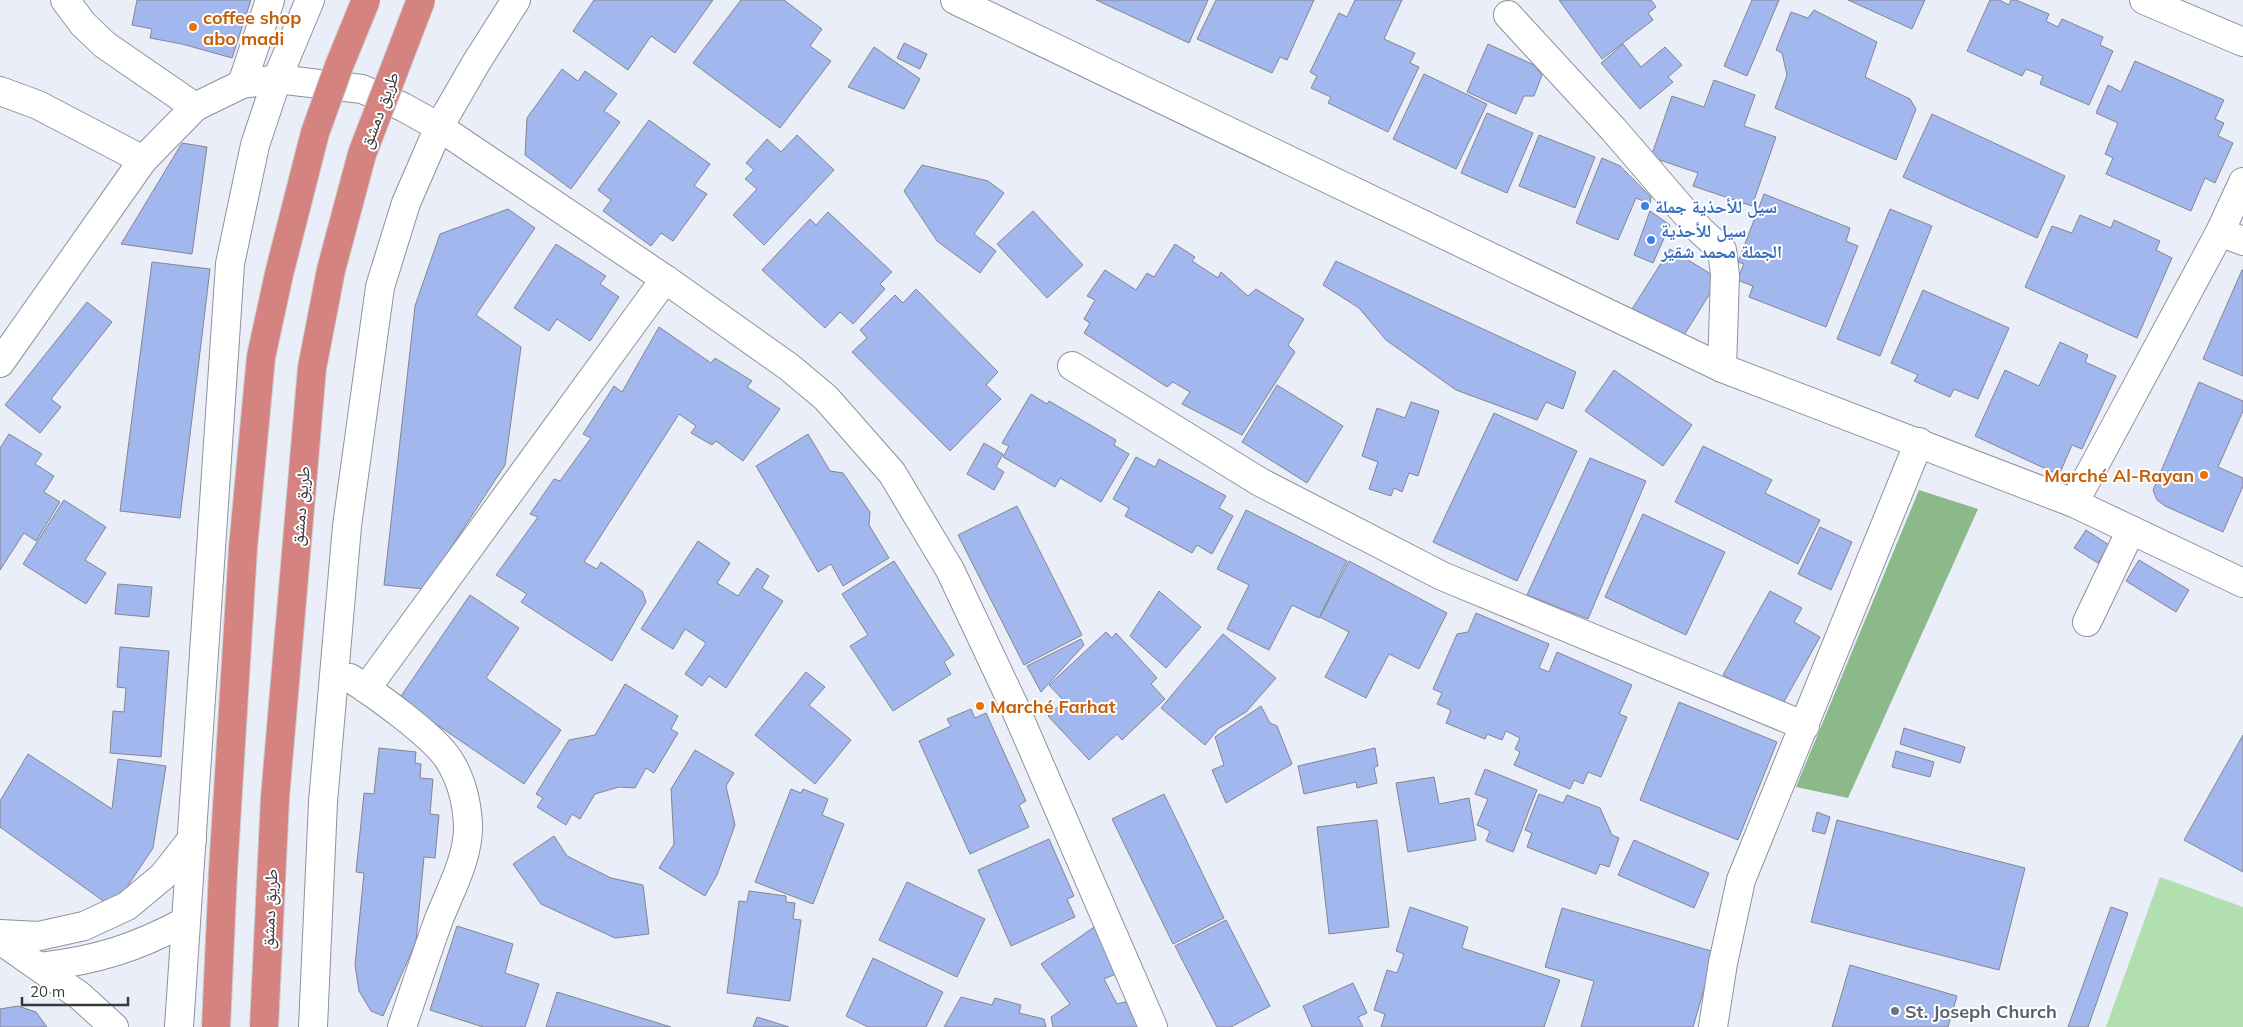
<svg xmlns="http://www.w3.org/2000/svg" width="2243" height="1027" viewBox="0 0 2243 1027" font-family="Mulish,'Noto Naskh Arabic',sans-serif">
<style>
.green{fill:#b2dfaf}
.forest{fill:#8bb989}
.building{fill:#a3b7ef;stroke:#83868f}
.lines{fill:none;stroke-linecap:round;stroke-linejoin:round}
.minor-casing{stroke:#8e929b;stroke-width:30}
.minor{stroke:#fff;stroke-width:28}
.highway-bridge-casing{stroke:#cbcbcc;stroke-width:30;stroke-linecap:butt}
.highway-bridge{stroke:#d58381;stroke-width:28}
.food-dot{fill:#e8710a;stroke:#fff;stroke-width:2}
.shop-dot{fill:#3f7fe0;stroke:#fff;stroke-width:2}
.worship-dot{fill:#6b7280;stroke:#fff;stroke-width:2}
.labels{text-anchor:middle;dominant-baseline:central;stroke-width:4;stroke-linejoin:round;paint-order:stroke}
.food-label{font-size:18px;font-weight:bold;fill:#c56008;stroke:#fff;text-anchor:start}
.street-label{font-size:18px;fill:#37383c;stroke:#fff}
.shop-label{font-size:18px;font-weight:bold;fill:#366cbe;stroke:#fff;text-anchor:start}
.worship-label{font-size:18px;font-weight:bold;fill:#5b616d;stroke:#fff;text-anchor:start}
</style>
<rect width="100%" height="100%" fill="#eaeef8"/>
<polygon class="green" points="2160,877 2243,907 2243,1027 2106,1027"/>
<polygon class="forest" points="1919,490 1978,509 1848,798 1796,787"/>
<g class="building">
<polygon points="137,0 251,0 232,58 182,44 150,38 152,29 132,25"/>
<polygon points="594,0 713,0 675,53 651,36 628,70 573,31"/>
<polygon points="741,0 784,0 822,29 810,46 831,61 780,128 693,63"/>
<polygon points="1096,0 1208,0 1189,43"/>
<polygon points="1216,0 1314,0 1287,60 1280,57 1272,73 1197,39"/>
<polygon points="1355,0 1402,0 1384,39 1415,53 1410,63 1419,67 1388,132 1328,103 1331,97 1311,88 1317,76 1310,72 1339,13 1347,17"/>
<polygon points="1559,0 1651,0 1656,7 1648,13 1653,20 1602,59"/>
<polygon points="1752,0 1779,0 1747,76 1724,66"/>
<polygon points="1848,0 1925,0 1912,29"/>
<polygon points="1990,0 1999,0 2009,5 2011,0 2016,0 2049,14 2046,21 2058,27 2062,19 2103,37 2100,45 2113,51 2089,105 2040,84 2043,76 2026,69 2022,76 1967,51"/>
<polygon points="1814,10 1877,42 1865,77 1910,99 1916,109 1896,160 1775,108 1787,75 1782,53 1776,50 1791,12 1808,18"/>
<polygon points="904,43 927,54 920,69 897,58"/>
<polygon points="1488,44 1534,65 1542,75 1534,96 1524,96 1516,114 1467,92"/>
<polygon points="1623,44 1641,67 1665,47 1682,65 1668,77 1673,82 1640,109 1601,63"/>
<polygon points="874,47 920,79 904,109 848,87"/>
<polygon points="2135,61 2224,100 2215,119 2224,123 2218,136 2233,143 2215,183 2205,178 2191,211 2106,174 2113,158 2105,154 2118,123 2096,113 2108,85 2121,92"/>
<polygon points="562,69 578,81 585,71 617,94 604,111 620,122 571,189 525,155 527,118"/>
<polygon points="1424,74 1487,104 1456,169 1393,139"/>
<polygon points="1714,80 1755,95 1744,126 1776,137 1752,206 1693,186 1698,173 1651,157 1672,96 1704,107"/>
<polygon points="1487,113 1533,133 1507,193 1461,173"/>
<polygon points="1932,114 2065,176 2037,238 1903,177"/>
<polygon points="649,120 710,164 694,186 707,194 673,241 661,233 651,246 603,211 611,200 598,190"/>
<polygon points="797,135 834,170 764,245 733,215 757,189 745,179 754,170 746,163 767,139 781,152"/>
<polygon points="1539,135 1595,157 1575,208 1519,186"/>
<polygon points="182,143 207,147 192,254 121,244"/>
<polygon points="1602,158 1620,166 1651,197 1650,204 1636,198 1618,240 1576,223"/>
<polygon points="922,165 988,181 1004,193 974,234 996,251 980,273 937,241 904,191"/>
<polygon points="1764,194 1850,228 1846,241 1858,246 1826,327 1749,297 1753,286 1737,280 1744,264 1738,262"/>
<polygon points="508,209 535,228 476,315 521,347 505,465 424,589 384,585 415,306 440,234"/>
<polygon points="1890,209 1932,226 1880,356 1837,339"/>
<polygon points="1033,211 1083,265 1047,298 997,244"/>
<polygon points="1650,211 1670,225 1653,263 1634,255"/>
<polygon points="828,212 892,272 880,284 885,289 853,324 840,312 825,328 762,270 810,219 816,225"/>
<polygon points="2080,215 2111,228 2114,220 2160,241 2156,250 2172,258 2137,338 2025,287 2052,226 2072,233"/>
<polygon points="556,244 606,276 600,284 619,297 590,341 557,319 549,331 514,308"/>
<polygon points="1175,244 1195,257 1192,261 1218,278 1221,272 1248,296 1256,289 1304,319 1288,345 1295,352 1242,435 1182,404 1190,392 1173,382 1167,387 1084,333 1090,323 1084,319 1095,300 1087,296 1105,270 1136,290 1147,273 1154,277"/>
<polygon points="1670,249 1719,279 1681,340 1632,309"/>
<polygon points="1336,261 1576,372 1563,409 1546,402 1537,420 1456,390 1386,340 1359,308 1323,285"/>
<polygon points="152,262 210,269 180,518 120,511"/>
<polygon points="2242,270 2243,270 2243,376 2203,359"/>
<polygon points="916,289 998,372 986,385 1001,399 950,451 852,352 867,338 860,330 895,295 903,303"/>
<polygon points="1923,290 2009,328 1978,399 1954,389 1950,397 1914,381 1918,375 1891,363"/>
<polygon points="87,302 112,322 51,399 61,407 40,433 5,405"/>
<polygon points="659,327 711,363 715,358 752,381 747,387 780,409 743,461 716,441 712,445 691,433 696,426 679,414 584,562 597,569 601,562 642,591 646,602 612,661 521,602 527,594 496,575 538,517 530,514 554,479 560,481 591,438 583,434 614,386 622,392"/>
<polygon points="2060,342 2088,355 2085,362 2116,376 2082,449 2072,445 2059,475 1975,436 2005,370 2039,386"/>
<polygon points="1614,370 1692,425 1663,466 1585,411"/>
<polygon points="2199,382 2243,401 2243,411 2218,467 2243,478 2243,486 2223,532 2165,506 2157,500 2153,490"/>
<polygon points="1277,385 1343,426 1307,483 1242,442"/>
<polygon points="1031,394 1047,404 1049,401 1116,440 1114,445 1129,454 1101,502 1060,478 1055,487 1003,457 1009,446 1002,443"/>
<polygon points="1411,402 1439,411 1418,476 1409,473 1402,492 1394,488 1391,496 1369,489 1378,462 1362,456 1377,408 1405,418"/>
<polygon points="1494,413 1577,451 1517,581 1433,542"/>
<polygon points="9,434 42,454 35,464 54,476 44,492 60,502 36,541 24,533 0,570 0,448"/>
<polygon points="808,434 830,471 843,473 870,512 869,525 889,558 843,586 831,564 818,572 756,466"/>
<polygon points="984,443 1003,454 996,467 1004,472 994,490 967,474"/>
<polygon points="1703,446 1772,480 1765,493 1820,520 1798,564 1675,502"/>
<polygon points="1136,457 1155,467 1159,459 1226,496 1219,508 1233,516 1212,554 1197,545 1192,553 1125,516 1129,508 1113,499"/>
<polygon points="1590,458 1646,481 1588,619 1527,595"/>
<polygon points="64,500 106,527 85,560 106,573 86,604 23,564"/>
<polygon points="1017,506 1082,635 1024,665 958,535"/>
<polygon points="1246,510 1347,561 1319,618 1292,605 1269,650 1227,629 1249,585 1217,569"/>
<polygon points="1643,514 1725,552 1686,635 1605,597"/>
<polygon points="1820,527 1852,542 1831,590 1798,574"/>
<polygon points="2086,530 2109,545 2098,563 2074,548"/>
<polygon points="698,541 730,563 717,583 738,596 757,568 769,576 762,588 783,601 726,688 709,676 702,686 685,674 706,643 685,629 673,649 641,629"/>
<polygon points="2139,560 2189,590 2176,612 2126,581"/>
<polygon points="894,561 954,655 944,662 951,674 893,711 850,646 868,635 842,594"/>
<polygon points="1349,561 1447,613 1419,669 1389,654 1366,698 1325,677 1349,632 1320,617"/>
<polygon points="118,584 152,587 149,617 115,614"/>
<polygon points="1159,591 1201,627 1166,668 1130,636"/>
<polygon points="1770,591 1802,608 1794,622 1820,637 1781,707 1723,675"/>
<polygon points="470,595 519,628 486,678 561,730 524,784 399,699"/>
<polygon points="1476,613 1549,644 1539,668 1549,672 1557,652 1632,685 1619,714 1627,717 1601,777 1588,772 1583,784 1574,780 1570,789 1514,765 1520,752 1515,749 1520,738 1506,731 1502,740 1487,734 1485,739 1446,723 1451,710 1437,704 1442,693 1433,689 1457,634 1468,632"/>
<polygon points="1106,632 1112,638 1116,633 1157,678 1151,684 1165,699 1122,740 1117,734 1089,760 1048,716 1064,701 1049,685"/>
<polygon points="1223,634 1276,678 1246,712 1218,729 1205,745 1161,708"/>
<polygon points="1081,639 1084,645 1041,692 1027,666"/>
<polygon points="120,647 169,651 161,757 110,753 113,711 124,712 126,688 117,687"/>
<polygon points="806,672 825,687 809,705 851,740 815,784 755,735"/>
<polygon points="625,684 678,716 671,729 678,733 654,773 646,768 635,788 619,787 595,794 580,819 572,814 566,825 537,807 543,798 536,794 569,740 595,735"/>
<polygon points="1679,702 1777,742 1738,840 1640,800"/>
<polygon points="1261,706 1270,723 1277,726 1292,764 1226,803 1212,770 1224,765 1215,737"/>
<polygon points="971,709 975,718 986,713 1026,801 1019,805 1029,827 970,854 919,741 951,726 947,719"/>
<polygon points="1904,728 1965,747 1960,763 1900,744"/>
<polygon points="2243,735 2243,872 2184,840"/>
<polygon points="379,748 416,752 415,763 421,764 420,778 433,779 430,814 439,815 435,858 424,857 416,942 383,1016 371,1011 359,991 355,965 364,873 356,872 364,793 374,794"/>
<polygon points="1375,748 1378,766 1374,767 1377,783 1357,788 1356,782 1304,794 1298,766"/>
<polygon points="695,750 734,773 726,786 735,825 717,875 705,896 659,868 674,844 671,789"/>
<polygon points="1896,751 1934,762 1930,777 1892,767"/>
<polygon points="28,754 112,809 118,759 166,766 153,848 113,908 0,827 0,801"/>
<polygon points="1485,769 1537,790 1513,852 1486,841 1490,831 1477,825 1488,799 1475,794"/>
<polygon points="1434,777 1439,804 1469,798 1476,840 1408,852 1396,783"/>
<polygon points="791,789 801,793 803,789 828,799 822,815 844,824 813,904 755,882"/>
<polygon points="1164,794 1224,918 1173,944 1112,819"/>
<polygon points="1539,794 1563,803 1567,795 1600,808 1612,835 1619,838 1609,867 1600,864 1596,874 1527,847 1532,833 1525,830"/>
<polygon points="1817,812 1830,817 1825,834 1812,831"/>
<polygon points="1377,820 1389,927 1329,934 1317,827"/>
<polygon points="1837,820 2025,868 1999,970 1811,922"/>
<polygon points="554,836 567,856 611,878 643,885 649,934 615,938 541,904 513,864"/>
<polygon points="1049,839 1074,896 1067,899 1075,917 1011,946 978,870"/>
<polygon points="1634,840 1709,873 1694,908 1618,875"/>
<polygon points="907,882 985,919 957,977 879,940"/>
<polygon points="749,891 786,896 786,902 795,903 793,919 801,920 790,1001 727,993 739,901 747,902"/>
<polygon points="1410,907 1468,927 1462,948 1560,980 1544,1027 1381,1027 1385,1014 1374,1010 1387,970 1397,973 1404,954 1396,951"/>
<polygon points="2111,907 2128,913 2088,1027 2068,1027"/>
<polygon points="1562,908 1715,952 1693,1027 1581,1027 1594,981 1545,967"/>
<polygon points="1226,920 1270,1006 1231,1027 1217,1027 1175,946"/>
<polygon points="1097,925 1125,970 1104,979 1117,1004 1129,1001 1141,1027 1053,1027 1051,1017 1070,1004 1041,964"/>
<polygon points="457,926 513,944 505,973 539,984 525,1027 483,1027 430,1010"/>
<polygon points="873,958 943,992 926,1027 868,1027 846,1016"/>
<polygon points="1850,965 1957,996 1948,1027 1832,1027"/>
<polygon points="1353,983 1367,1013 1358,1017 1363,1027 1312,1027 1303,1006"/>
<polygon points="557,992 671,1027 546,1027"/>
<polygon points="961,997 992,1005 995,998 1021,1005 1019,1013 1044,1019 1046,1027 944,1027"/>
<polygon points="18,1006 36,1012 47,1027 0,1027 0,1009"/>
<polygon points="757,1017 789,1027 753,1027"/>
</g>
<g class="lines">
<defs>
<g id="minor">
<polyline points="65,0 83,24 105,45 195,107"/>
<polyline points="955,0 1722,368 2074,503 2243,583"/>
<polyline points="2144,0 2243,42"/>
<polyline points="1508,15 1614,130 1700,230 1722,250 1725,275 1722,368"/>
<polyline points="242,84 270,0"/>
<polyline points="0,91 38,105 143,160"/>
<polyline points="2220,232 2243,241"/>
<polyline points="0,363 143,160 195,107 242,84 277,79 362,89 403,107 439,127 665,279 789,367 826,398 892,473 950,570 1015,708 1153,1027"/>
<polyline points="1072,366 1260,482 1442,576 1805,726"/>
<polyline points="2074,503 2220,232 2243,182"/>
<polyline points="2087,622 2131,530"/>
<path d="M350,678c25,16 84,58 99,82 12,19 18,43 19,65 1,32 -18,66 -29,94 -13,36 -25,72 -37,108"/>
<polyline points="366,689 665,279"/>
<polyline points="0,934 39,936 84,926 127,906 163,876 192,839"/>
<polyline points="0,940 80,996 114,1027"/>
<path d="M40,967c57,-7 96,-19 146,-46"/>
<polyline points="179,1027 230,264 255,145 277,79 310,0"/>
<polyline points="313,1027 323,802 347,526 380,287 406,203 439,127 476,63 516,0"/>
<polyline points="1713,1027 1723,963 1741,880 1919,442"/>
</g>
</defs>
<use href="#minor" class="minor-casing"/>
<use href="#minor" class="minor"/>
<defs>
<g id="highway-bridge">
<polyline points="216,1027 223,872 243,548 261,357 279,274 315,133 339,66 366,0"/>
<polyline points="264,1027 275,798 312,368 331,270 362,154 421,0"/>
</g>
</defs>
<use href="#highway-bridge" class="highway-bridge-casing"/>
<use href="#highway-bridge" class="highway-bridge"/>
</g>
<g class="food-dot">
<circle cx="193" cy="27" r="5"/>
<circle cx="2204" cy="475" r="5"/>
<circle cx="980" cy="706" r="5"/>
</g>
<g class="shop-dot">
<circle cx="1645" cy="206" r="5"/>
<circle cx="1651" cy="240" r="5"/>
</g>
<circle class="worship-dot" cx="1895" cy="1011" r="5"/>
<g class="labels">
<g class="food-label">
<text x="203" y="17">coffee shop<tspan x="203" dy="21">abo madi</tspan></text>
<text x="2194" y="475" text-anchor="end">Marché Al-Rayan</text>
<text x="990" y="706">Marché Farhat</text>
</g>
<g class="street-label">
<text transform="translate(379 110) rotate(-69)">طريق دمشق</text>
<text transform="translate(300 506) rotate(-85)">طريق دمشق</text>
<text transform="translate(269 909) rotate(-87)">طريق دمشق</text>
</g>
<g class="shop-label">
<text x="1655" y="206">سيل للأحذية جملة</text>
<text x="1661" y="230">سيل للأحذية<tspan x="1661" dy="21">الجملة محمد شقير</tspan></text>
</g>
<g class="worship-label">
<text x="1905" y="1011">St. Joseph Church</text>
</g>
</g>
<path d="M22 997v8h106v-8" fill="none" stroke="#37383c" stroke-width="2.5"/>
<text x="30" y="997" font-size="15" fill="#37383c" stroke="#ffffff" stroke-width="4" paint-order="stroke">20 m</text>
</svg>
